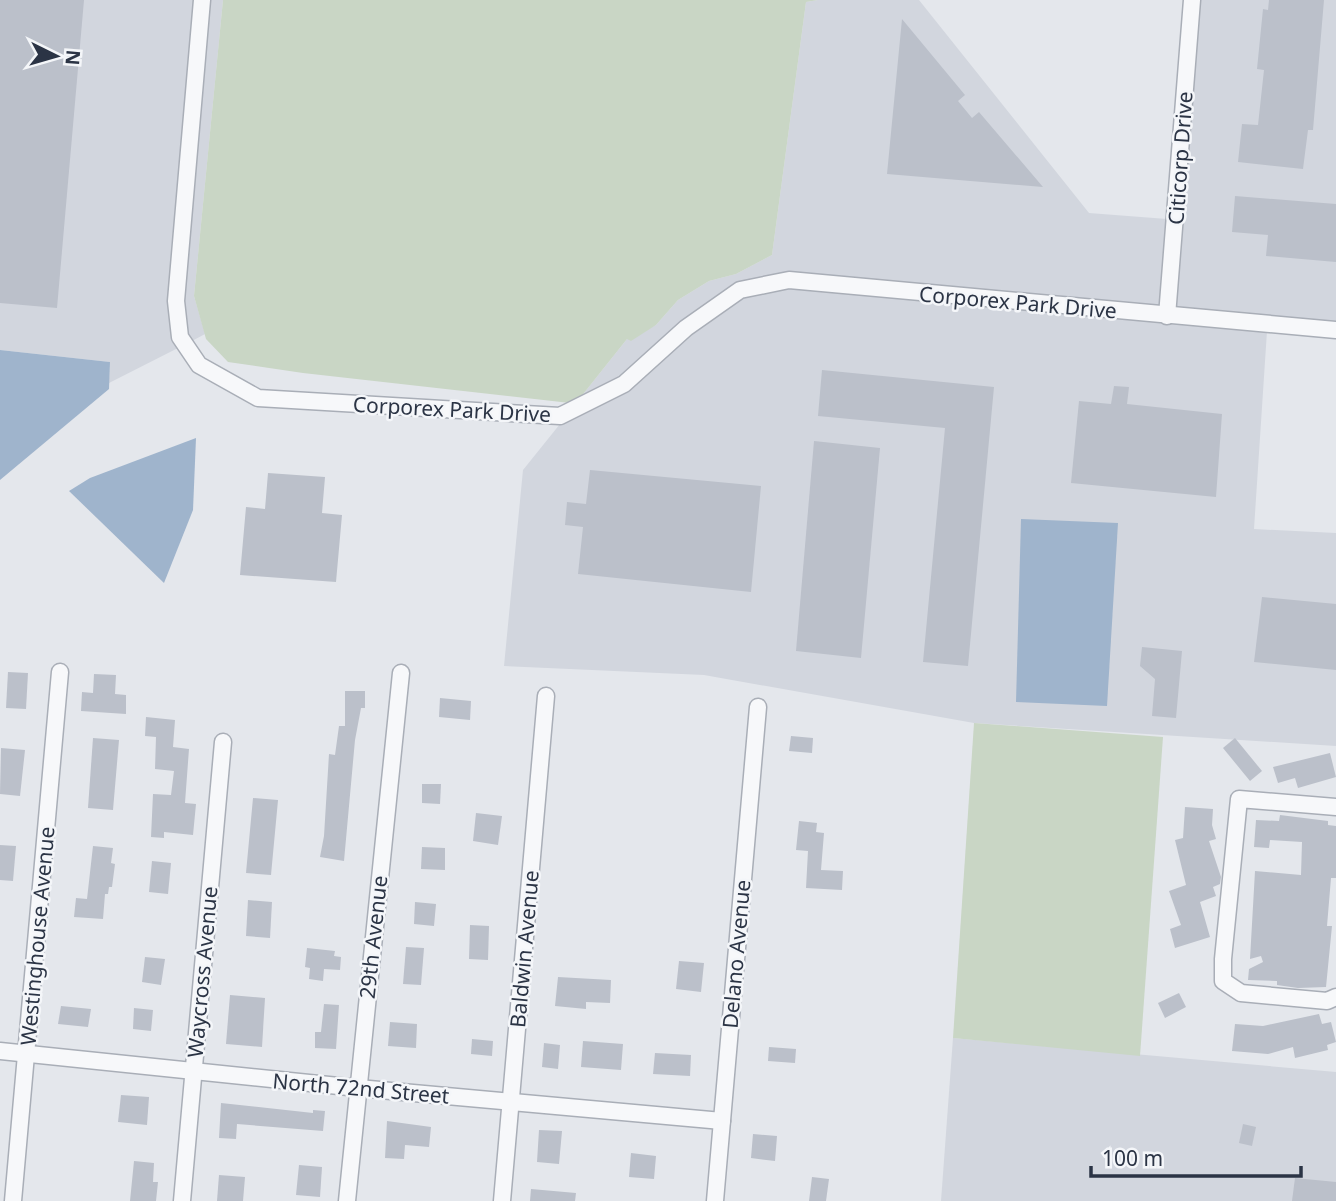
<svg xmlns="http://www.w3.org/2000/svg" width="1336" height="1201" viewBox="0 0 1336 1201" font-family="'Noto Sans',sans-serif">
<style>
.built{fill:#d2d6de}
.green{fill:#c9d6c5}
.water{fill:#9fb4cc}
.building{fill:#bbc0ca}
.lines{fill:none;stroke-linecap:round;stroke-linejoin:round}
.minor-casing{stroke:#a9aeb7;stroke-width:19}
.minor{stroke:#f7f8fa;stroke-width:16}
.labels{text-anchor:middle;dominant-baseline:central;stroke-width:5;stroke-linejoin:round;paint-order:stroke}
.street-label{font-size:21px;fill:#2b3445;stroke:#f4f6f9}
</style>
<rect width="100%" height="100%" fill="#e4e7ec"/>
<g class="built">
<polygon points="0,0 194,0 168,300 172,337 178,348 109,383 110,362 0,350"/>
<polygon points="210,0 223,0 194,296 205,334 192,341 188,334 184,301"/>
<polygon points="818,0 919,0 1089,213 1167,219 1160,308 738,283 619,378 580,398 627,339 656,325 678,300 709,281 736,274 772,255 806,2"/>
<polygon points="1200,0 1336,0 1336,323 1176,309"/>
<polygon points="790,288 1267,331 1254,529 1336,533 1336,746 974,723 704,675 504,666 523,470 560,424 630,389 692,333 744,297"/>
<polygon points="953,1038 1336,1072 1336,1201 941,1201"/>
</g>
<g class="green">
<polygon points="223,0 818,0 806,2 772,255 736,274 709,281 678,300 656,325 631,341 627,339 580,398 570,403 303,373 228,362 206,339 194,296"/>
<polygon points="974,723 1163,737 1140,1056 953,1038"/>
</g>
<g class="water">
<polygon points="0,350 110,362 109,389 0,480"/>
<polygon points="196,438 193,510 164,583 69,491 90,478"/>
<polygon points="1021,519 1118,523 1107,706 1016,702"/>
</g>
<g class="building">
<polygon points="0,0 84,0 57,308 0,303"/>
<polygon points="1269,0 1324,0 1313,130 1308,130 1303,169 1238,162 1242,124 1258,125 1264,70 1257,69 1263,9 1268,10"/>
<polygon points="902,19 965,95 958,101 972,118 979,112 1043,187 887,174"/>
<polygon points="1235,196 1336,204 1336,262 1266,256 1268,235 1232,232"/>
<polygon points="822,370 994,387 968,666 923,662 945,428 818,416"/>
<polygon points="1114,386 1129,387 1127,404 1222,414 1216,497 1071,483 1079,401 1111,404"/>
<polygon points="814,441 880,448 861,658 796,651"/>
<polygon points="590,470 761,486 751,592 578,574 583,527 565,525 567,502 586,504"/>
<polygon points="268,473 325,477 322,513 342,515 336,582 240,575 246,507 265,509"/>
<polygon points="1262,597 1336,604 1336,670 1254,662"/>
<polygon points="1142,647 1182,651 1176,718 1152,716 1155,679 1140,666"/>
<polygon points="8,672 28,673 26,709 6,708"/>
<polygon points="94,674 116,675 115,694 126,695 126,714 81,711 82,692 93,693"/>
<polygon points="345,691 365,691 365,708 361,708 355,740 344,861 320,857 324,836 329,754 335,755 339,726 345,726"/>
<polygon points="440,698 471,701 470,720 439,717"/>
<polygon points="146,717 175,720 173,747 189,749 185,803 196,804 193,835 164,832 164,838 151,837 153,794 171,795 174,771 155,769 156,737 145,736"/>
<polygon points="791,736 813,738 812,753 789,751"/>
<polygon points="93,738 119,740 113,810 88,808"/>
<polygon points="1235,738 1262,771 1250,781 1223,748"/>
<polygon points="1,748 25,750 20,796 0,794"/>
<polygon points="1330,753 1336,777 1298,788 1295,778 1278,783 1273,767"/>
<polygon points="422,784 441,784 440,804 422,803"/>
<polygon points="253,798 278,800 271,875 246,873"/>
<polygon points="1185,807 1213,809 1212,825 1216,839 1209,841 1221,877 1220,884 1213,887 1216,896 1200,902 1210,937 1175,948 1170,929 1181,925 1169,891 1186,885 1175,840 1183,838"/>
<polygon points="476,813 502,816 498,845 473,841"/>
<polygon points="1280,815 1328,821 1328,825 1336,826 1336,878 1331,878 1327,926 1332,926 1326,987 1298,988 1277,985 1277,981 1248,980 1249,969 1263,962 1261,956 1250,959 1255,871 1301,875 1302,842 1270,840 1269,848 1254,847 1256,820 1279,821"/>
<polygon points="799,821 817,823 816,832 824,833 821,870 843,871 842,890 806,888 808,851 796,850"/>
<polygon points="0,845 16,846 13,881 0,880"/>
<polygon points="93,846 113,848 111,863 115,864 112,887 109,887 108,894 105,894 103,919 74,917 76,898 87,899"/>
<polygon points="422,847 445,848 445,870 421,869"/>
<polygon points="152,861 171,863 168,894 149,892"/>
<polygon points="248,900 272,902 270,938 246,936"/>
<polygon points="415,902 436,904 434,926 414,924"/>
<polygon points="470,925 489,926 488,960 469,959"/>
<polygon points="406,947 424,948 421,985 403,984"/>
<polygon points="307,948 335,951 334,956 341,957 340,970 324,969 323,981 309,979 310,968 305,967"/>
<polygon points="145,957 165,959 161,985 142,982"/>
<polygon points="679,961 704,963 701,992 676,989"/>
<polygon points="558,977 611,980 610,1003 586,1002 586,1009 555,1006"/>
<polygon points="1179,993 1186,1007 1165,1018 1158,1003"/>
<polygon points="230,995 265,998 262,1047 226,1044"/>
<polygon points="324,1004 339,1005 336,1049 315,1048 315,1032 321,1032"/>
<polygon points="61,1006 91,1009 88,1027 58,1024"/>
<polygon points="134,1008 153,1010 151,1031 133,1029"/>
<polygon points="1319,1014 1322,1024 1331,1022 1336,1042 1327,1045 1328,1050 1295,1058 1293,1047 1268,1054 1232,1051 1235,1024 1263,1026"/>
<polygon points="390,1022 417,1024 416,1048 388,1046"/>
<polygon points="472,1039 493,1041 492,1056 471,1054"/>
<polygon points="583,1041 623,1044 621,1070 581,1067"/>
<polygon points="544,1043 560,1045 558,1069 542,1067"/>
<polygon points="769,1047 796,1049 795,1063 768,1061"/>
<polygon points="655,1053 691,1055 690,1076 653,1074"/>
<polygon points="121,1095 149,1097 147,1125 118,1122"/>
<polygon points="221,1103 313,1113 313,1110 325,1111 323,1131 237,1124 236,1139 219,1138"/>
<polygon points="387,1121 431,1127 429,1147 405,1145 404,1159 385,1158"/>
<polygon points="1243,1124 1256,1127 1252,1146 1239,1143"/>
<polygon points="539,1130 562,1131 559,1164 537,1162"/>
<polygon points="753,1134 777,1136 775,1161 751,1158"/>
<polygon points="631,1153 656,1156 654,1179 629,1177"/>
<polygon points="134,1161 154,1163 153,1182 158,1182 156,1201 130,1201"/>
<polygon points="299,1165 322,1167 320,1197 296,1195"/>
<polygon points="219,1175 245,1177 243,1201 217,1201"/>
<polygon points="812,1177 829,1179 826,1201 809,1201"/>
<polygon points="1295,1178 1336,1182 1336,1201 1292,1201"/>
<polygon points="531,1189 576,1193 575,1201 530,1201"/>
</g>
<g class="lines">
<defs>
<g id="minor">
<polyline points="202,0 176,301 180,337 199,365 258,398 560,416 624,384 686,328 740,290 789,280 1336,330"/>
<polyline points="1167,316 1192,0"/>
<polyline points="1336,807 1239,799 1223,959 1223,981 1241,993 1327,1001 1336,997"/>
<polyline points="0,1051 358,1088 722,1121"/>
<polyline points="13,1201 60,672"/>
<polyline points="182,1201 223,742"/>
<polyline points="347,1201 401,673"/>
<polyline points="502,1201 546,696"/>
<polyline points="715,1201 758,707"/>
</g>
</defs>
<use href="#minor" class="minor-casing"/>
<use href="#minor" class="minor"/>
</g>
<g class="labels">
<g class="street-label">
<text transform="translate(1180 158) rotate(-86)">Citicorp Drive</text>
<text transform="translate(1018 302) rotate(5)">Corporex Park Drive</text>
<text transform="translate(452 409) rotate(3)">Corporex Park Drive</text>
<text transform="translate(37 936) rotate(-85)">Westinghouse Avenue</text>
<text transform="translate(373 937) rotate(-84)">29th Avenue</text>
<text transform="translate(524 949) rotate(-85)">Baldwin Avenue</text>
<text transform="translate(736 954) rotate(-85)">Delano Avenue</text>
<text transform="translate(202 972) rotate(-85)">Waycross Avenue</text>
<text transform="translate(361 1088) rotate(5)">North 72nd Street</text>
</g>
</g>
<g transform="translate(56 56) rotate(95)" stroke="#f4f6f9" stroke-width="5" paint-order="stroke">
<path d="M0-5L12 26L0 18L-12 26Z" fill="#2b3445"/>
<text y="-10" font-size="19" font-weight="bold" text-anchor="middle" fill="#2b3445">N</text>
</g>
<path d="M1091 1166v10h210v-10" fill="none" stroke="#2b3445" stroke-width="3.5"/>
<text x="1102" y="1166" font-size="21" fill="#2b3445" stroke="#f4f6f9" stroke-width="5" paint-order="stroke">100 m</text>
</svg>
